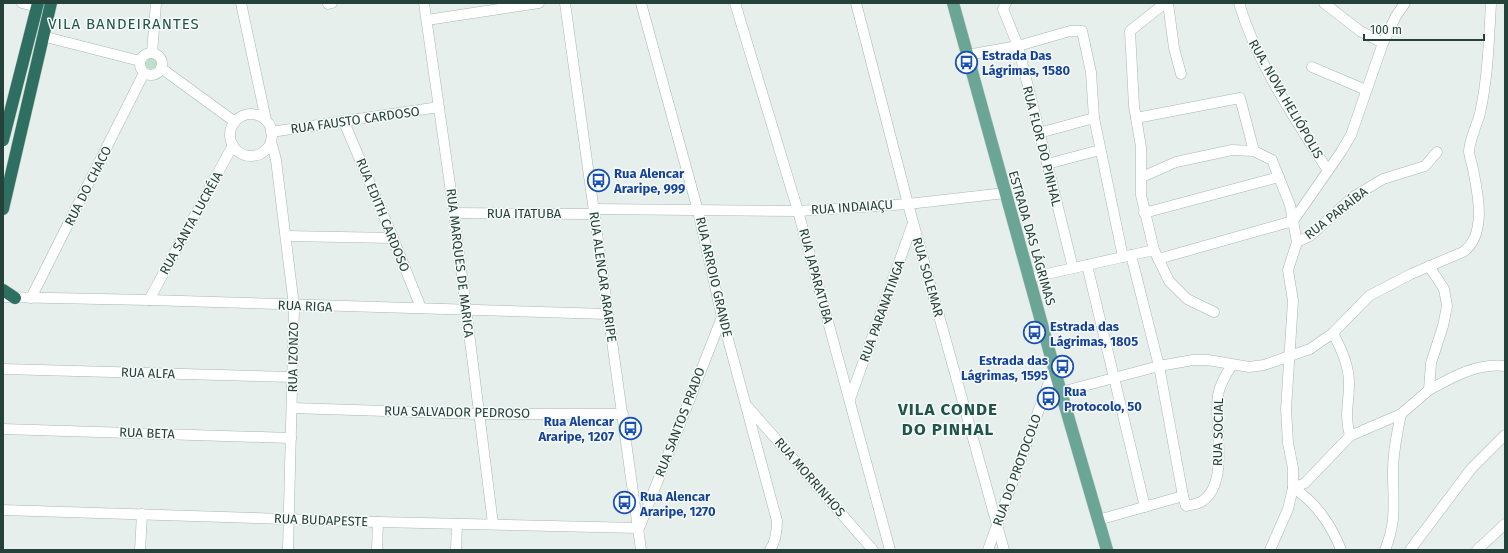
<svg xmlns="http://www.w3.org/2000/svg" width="1508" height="553" viewBox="0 0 1508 553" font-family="'Fira Sans',sans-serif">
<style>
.green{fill:#bfe0c8}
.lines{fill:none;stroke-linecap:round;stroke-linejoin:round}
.minor-casing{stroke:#a8b8b2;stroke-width:11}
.major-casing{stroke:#c2cac8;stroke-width:13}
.highway-casing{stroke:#c2cac8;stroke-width:13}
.minor{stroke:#fff;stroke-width:10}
.major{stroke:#6aa596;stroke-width:12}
.highway{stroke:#2f6f62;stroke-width:12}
.labels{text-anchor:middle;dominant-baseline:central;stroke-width:3;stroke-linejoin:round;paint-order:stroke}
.transit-label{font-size:13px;font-weight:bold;fill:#164399;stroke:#f7fbf9;text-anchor:start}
.street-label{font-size:13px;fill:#24423a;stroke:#f7fbf9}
.quarter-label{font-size:15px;letter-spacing:1px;fill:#1f5548;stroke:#f7fbf9}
.district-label{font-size:17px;font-weight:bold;letter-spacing:1px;fill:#1f5548;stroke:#f7fbf9}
</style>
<rect width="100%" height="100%" fill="#e6efeb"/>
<circle class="green" cx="151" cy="63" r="6"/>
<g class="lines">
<defs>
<g id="minor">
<polyline points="22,3 37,7"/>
<polyline points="241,3 266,120"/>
<polyline points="424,3 454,213 493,524"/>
<polyline points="565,3 641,550"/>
<path d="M641,3l57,208 24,106 55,204c0,11 -1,20 -7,29"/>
<polyline points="735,3 798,211 890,550"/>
<polyline points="856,3 908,204 1004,550"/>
<polyline points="1006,3 1003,9 1018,46 1073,268"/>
<polyline points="1165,3 1130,31 1134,106 1141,147 1141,195 1154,250 1169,281 1187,299 1214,312"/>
<polyline points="1168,3 1174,48 1181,74"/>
<path d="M1239,3c18,61 55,114 89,168"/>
<polyline points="1324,3 1360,31 1383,43"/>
<polyline points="328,4 332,3"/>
<polyline points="427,20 539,3"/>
<polyline points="42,36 140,61"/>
<circle cx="151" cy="64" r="11"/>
<polyline points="152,53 156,3"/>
<polyline points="967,55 1018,46 1070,31 1082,31 1091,72 1094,118 1123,257"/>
<polyline points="1312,67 1366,90"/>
<polyline points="161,68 235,122"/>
<circle cx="251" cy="135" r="21"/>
<polyline points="1136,118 1240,98 1254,151"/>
<polyline points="344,122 393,238 421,308"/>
<polyline points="271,132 439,107"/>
<polyline points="1039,133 1094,118"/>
<polyline points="271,141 276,160 294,306 288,550"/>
<polyline points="1047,164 1100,150"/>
<polyline points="1142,177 1176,162 1232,150 1254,151 1272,160 1290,205 1297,242 1288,270 1293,301 1286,409 1288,443 1293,468 1293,488 1288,509 1270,550"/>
<polyline points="594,209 798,211 908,204 1005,193"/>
<polyline points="454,213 594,214"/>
<polyline points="1144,213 1279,177"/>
<polyline points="286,236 393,238"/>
<polyline points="1297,242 1310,236 1353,197 1383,179 1425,166 1437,152"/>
<polyline points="1131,255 1159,366 1183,496"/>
<polyline points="1158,259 1293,221 1341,152 1351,135 1383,43 1396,16 1405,3"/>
<polyline points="1087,265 1145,507"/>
<polyline points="1029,278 1154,250"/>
<polyline points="3,297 149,300 607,314"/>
<polyline points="31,298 144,73"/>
<polyline points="149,300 233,145"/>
<path d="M1333,333c8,16 16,32 16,50 0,22 -5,30 1,53"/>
<polyline points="3,369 293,377"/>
<path d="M1429,390c23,-13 48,-27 76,-24"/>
<path d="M1061,392l98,-26 34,-6h15l41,7 15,-2 46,-16 23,-16 36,-37 42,-22 52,-22c24,-17 15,-58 10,-83 -1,-6 -4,-13 -4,-18 1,-13 8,-26 11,-38 8,-36 9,-74 11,-110"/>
<polyline points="850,399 913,223"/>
<polyline points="748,407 873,550"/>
<polyline points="292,408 479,414 623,414"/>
<polyline points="3,429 291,438"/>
<polyline points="1293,488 1305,483 1350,436 1401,414 1429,390 1431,363 1443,326 1447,306 1444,289 1429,266"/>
<path d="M1293,488c22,13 39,38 48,62"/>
<polyline points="3,510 378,522 639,528"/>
<path d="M1098,520l85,-24 3,10c4,-1 11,-2 15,-4 30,-18 12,-78 17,-107 2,-11 8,-21 14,-30"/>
<polyline points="640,526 722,317"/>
<polyline points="140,550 142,514"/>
<polyline points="377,550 378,522"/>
<polyline points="456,550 457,524"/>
<polyline points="988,550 1054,368"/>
<path d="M1385,550c12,-30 8,-47 8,-78 0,-20 4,-39 8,-58"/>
<polyline points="1410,550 1471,469 1505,435"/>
<polyline points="1477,550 1505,524"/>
</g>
<polyline id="major" points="953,3 1054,368 1107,550"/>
<g id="highway">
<polyline points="3,140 38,3"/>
<polyline points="3,209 51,3"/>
<polyline points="3,290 15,298"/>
</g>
</defs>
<use href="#minor" class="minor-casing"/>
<use href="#major" class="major-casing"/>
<use href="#highway" class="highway-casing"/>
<use href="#minor" class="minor"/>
<use href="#major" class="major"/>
<use href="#highway" class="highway"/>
</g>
<defs>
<symbol id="bus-ring" viewBox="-11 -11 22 22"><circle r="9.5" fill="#f7fbf9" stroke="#1a4fb4" stroke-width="1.5"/><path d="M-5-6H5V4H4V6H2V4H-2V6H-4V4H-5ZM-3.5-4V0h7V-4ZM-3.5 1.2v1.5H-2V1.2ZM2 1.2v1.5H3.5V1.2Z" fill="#1a4fb4"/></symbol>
</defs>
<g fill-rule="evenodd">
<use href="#bus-ring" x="954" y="50" width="25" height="25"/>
<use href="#bus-ring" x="586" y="168" width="25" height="25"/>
<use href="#bus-ring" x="1022" y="320" width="25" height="25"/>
<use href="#bus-ring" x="1050" y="354" width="25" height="25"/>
<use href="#bus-ring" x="1036" y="386" width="25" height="25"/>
<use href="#bus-ring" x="618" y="416" width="25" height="25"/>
<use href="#bus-ring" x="612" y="490" width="25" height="25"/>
</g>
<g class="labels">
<g class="transit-label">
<text x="982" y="55">Estrada Das<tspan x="982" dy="15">Lágrimas, 1580</tspan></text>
<text x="614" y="173">Rua Alencar<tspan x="614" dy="15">Araripe, 999</tspan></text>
<text x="1050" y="326">Estrada das<tspan x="1050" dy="15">Lágrimas, 1805</tspan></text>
<text x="1048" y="360" text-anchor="end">Estrada das<tspan x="1048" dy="15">Lágrimas, 1595</tspan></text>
<text x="1064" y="391">Rua<tspan x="1064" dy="15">Protocolo, 50</tspan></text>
<text x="614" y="421" text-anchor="end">Rua Alencar<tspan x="614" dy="15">Araripe, 1207</tspan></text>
<text x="640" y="496">Rua Alencar<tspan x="640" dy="15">Araripe, 1270</tspan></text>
</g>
<g class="street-label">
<text transform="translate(1286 99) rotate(60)">RUA. NOVA HELIÓPOLIS</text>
<text transform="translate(355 120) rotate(-8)">RUA FAUSTO CARDOSO</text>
<text transform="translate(1042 146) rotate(76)">RUA FLOR DO PINHAL</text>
<text transform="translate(88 186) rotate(-63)">RUA DO CHACO</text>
<text transform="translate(852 207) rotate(-4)">RUA INDAIAÇU</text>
<text x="524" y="213">RUA ITATUBA</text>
<text transform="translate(1336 213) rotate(-38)">RUA PARAÍBA</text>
<text transform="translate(383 215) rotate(68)">RUA EDITH CARDOSO</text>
<text transform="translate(191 223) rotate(-61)">RUA SANTA LUCRÉIA</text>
<text transform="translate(1032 238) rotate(74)">ESTRADA DAS LÁGRIMAS</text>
<text transform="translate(460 263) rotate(83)">RUA MARQUES DE MARICA</text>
<text transform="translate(816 276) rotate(75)">RUA JAPARATUBA</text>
<text transform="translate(603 277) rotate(82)">RUA ALENCAR ARARIPE</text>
<text transform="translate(714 277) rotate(77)">RUA ARROIO GRANDE</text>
<text transform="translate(928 277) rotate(74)">RUA SOLEMAR</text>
<text transform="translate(305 306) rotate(2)">RUA RIGA</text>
<text transform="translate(882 311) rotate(-70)">RUA PARANATINGA</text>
<text transform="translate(293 357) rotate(-89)">RUA IZONZO</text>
<text transform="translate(148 373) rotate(2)">RUA ALFA</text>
<text transform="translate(457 412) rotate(1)">RUA SALVADOR PEDROSO</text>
<text transform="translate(680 422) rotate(-69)">RUA SANTOS PRADO</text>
<text transform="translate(1218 432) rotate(-89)">RUA SOCIAL</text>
<text transform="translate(147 433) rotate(2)">RUA BETA</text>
<text transform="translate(1017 470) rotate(-70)">RUA DO PROTOCOLO</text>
<text transform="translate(810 477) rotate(49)">RUA MORRINHOS</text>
<text transform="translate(321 520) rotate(2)">RUA BUDAPESTE</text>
</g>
<g class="quarter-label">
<text x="124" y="24">VILA BANDEIRANTES</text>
</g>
<g class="district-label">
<text x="948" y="409">VILA CONDE<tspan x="948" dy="20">DO PINHAL</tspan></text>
</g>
</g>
<rect width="1508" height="553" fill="none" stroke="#24423a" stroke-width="8"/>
<path d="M1364 34v6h120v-6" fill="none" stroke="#24423a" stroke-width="2"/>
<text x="1370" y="34" font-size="12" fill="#24423a" stroke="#f7fbf9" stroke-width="3" paint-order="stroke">100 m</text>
</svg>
